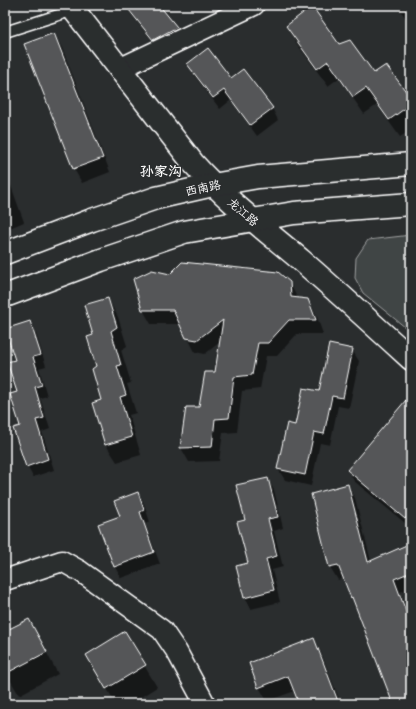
<svg xmlns="http://www.w3.org/2000/svg" width="416" height="709" viewBox="0 0 416 709" font-family="'Shantell Sans','LXGW WenKai TC',sans-serif">
<style>
.green{fill:#414445;stroke:#a0a2a2}
.shadow{fill:#0007}
.building{fill:#555758;stroke:#fff}
.lines{fill:none;stroke-linecap:round;stroke-linejoin:round}
.service-casing{stroke:#fff;stroke-width:13}
.minor-casing{stroke:#fff;stroke-width:23}
.tertiary-casing{stroke:#fff;stroke-width:25}
.primary-casing{stroke:#fff;stroke-width:25}
.service{stroke:#2a2d2e;stroke-width:10}
.minor{stroke:#2a2d2e;stroke-width:20}
.tertiary{stroke:#2a2d2e;stroke-width:22}
.primary{stroke:#2a2d2e;stroke-width:22}
.labels{text-anchor:middle;dominant-baseline:central;stroke-width:3;stroke-linejoin:round;paint-order:stroke}
.street-label{font-size:12px;fill:#fff;stroke:#2a2d2e}
.quarter-label{font-size:14px;font-weight:bold;fill:#fff;stroke:#2a2d2e}
</style>
<rect width="100%" height="100%" fill="#2a2d2e"/>
<filter id="ink" filterUnits="userSpaceOnUse"><feTurbulence type="fractalNoise" baseFrequency=".025" numOctaves="2"/><feDisplacementMap in="SourceGraphic" scale="8" xChannelSelector="R" yChannelSelector="G"/><feConvolveMatrix kernelMatrix="1 2 1 2 8 2 1 2 1" color-interpolation-filters="sRGB"/></filter>
<g filter="url(#ink)">
<polygon class="green" points="411,235 411,332 363,293 355,278 356,258 368,240"/>
<g class="shadow">
<polygon points="124,5 158,5 176,28 183,39 161,51"/>
<polygon points="396,5 411,5 411,25"/>
<polygon points="287,26 374,75 411,100 411,130 400,137 377,105 364,114 339,78 328,86 297,44"/>
<polygon points="54,34 62,48 110,172 82,183 74,169 26,45"/>
<polygon points="188,64 231,80 272,108 278,120 257,136 231,100 220,109 194,75"/>
<polygon points="5,169 24,222 5,230"/>
<polygon points="171,276 289,282 298,299 307,300 316,314 323,334 297,334 277,356 266,356 260,389 242,391 237,432 223,433 219,461 189,462 181,448 215,373 220,342 205,354 195,352 181,324 151,324 143,310"/>
<polygon points="108,299 118,317 127,346 121,350 131,383 127,384 136,413 129,415 141,455 117,462 106,445 102,400 94,336"/>
<polygon points="29,322 36,334 46,366 39,368 47,396 40,398 50,429 42,432 54,470 33,477 27,466 21,426 16,360"/>
<polygon points="352,350 359,361 349,408 338,406 330,445 320,443 311,486 285,480 278,469 319,392"/>
<polygon points="411,397 411,528 354,481 348,470"/>
<polygon points="267,479 274,490 283,528 274,531 283,567 272,570 280,602 251,609 245,597 249,564 246,520"/>
<polygon points="347,485 355,498 371,561 411,544 411,588 400,592 411,621 411,704 394,704 356,603 344,578 338,580 330,567 312,494"/>
<polygon points="137,493 144,504 150,522 145,524 160,564 121,578 115,567 121,516"/>
<polygon points="5,632 41,642 58,674 19,695 5,671"/>
<polygon points="125,633 157,687 130,704 116,704 100,677"/>
<polygon points="313,639 321,653 341,704 300,704 295,691 267,701 259,687"/>
</g>
<g class="building">
<polygon points="125,5 159,5 177,27 153,40"/>
<polygon points="312,6 339,44 350,40 374,73 386,65 411,98 411,104 389,120 366,88 353,97 328,61 317,69 286,26"/>
<polygon points="54,33 103,158 73,169 24,44"/>
<polygon points="208,48 231,78 243,69 273,108 250,125 224,90 213,98 187,64"/>
<polygon points="182,262 278,272 290,282 291,297 308,299 316,320 289,320 268,343 258,343 252,375 234,377 229,418 215,419 212,447 180,448 186,407 199,407 205,372 215,372 223,320 197,340 186,338 173,310 142,310 133,279 152,270 170,274"/>
<polygon points="108,298 117,327 111,331 121,365 117,366 126,395 120,397 132,437 105,445 92,403 101,400 92,369 96,366 87,337 93,335 84,305"/>
<polygon points="30,321 41,355 33,357 42,385 35,387 44,418 36,420 48,459 26,467 13,428 20,426 10,394 17,392 7,362 15,360 5,329"/>
<polygon points="329,344 353,349 343,398 332,396 324,434 314,432 305,475 277,469 287,423 295,425 303,388 319,391"/>
<polygon points="411,394 411,512 405,519 347,470"/>
<polygon points="268,478 278,517 268,519 277,556 266,559 274,590 244,598 236,566 248,563 237,522 245,520 236,485"/>
<polygon points="348,484 368,562 411,543 411,572 394,579 411,625 411,704 393,704 352,597 351,598 338,565 329,567 311,494"/>
<polygon points="138,492 144,510 140,512 154,552 114,567 98,524 120,516 114,501"/>
<polygon points="29,619 47,652 5,674 5,631"/>
<polygon points="125,631 146,665 106,689 86,655"/>
<polygon points="314,638 339,704 299,704 288,676 258,688 249,663"/>
</g>
<g class="lines">
<defs>
<polyline id="service" points="5,32 74,10"/>
<g id="minor">
<polyline points="119,69 254,5"/>
<polyline points="5,580 62,561 80,571 162,630 177,652 205,704"/>
</g>
<path id="tertiary" d="M70,5l123,158c33,37 71,66 109,98 37,32 73,65 109,98"/>
<g id="primary">
<polyline points="5,253 92,220 156,198 213,185 258,177 411,164"/>
<polyline points="5,296 101,260 184,232 294,213 411,204"/>
</g>
</defs>
<use href="#service" class="service-casing"/>
<use href="#minor" class="minor-casing"/>
<use href="#tertiary" class="tertiary-casing"/>
<use href="#primary" class="primary-casing"/>
<use href="#service" class="service"/>
<use href="#minor" class="minor"/>
<use href="#tertiary" class="tertiary"/>
<use href="#primary" class="primary"/>
</g>
</g>
<g class="labels">
<g class="street-label">
<text transform="translate(203 188) rotate(-12)">西南路</text>
<text transform="translate(243 212) rotate(41)">龙江路</text>
</g>
<g class="quarter-label">
<text x="161" y="171">孙家沟</text>
</g>
</g>
<rect width="416" height="709" fill="none" stroke="#2a2d2e" stroke-width="20"/>
<rect x="10" y="10" width="396" height="689" fill="none" stroke="#fff" stroke-width="1.5" filter="url(#ink)"/>
</svg>
